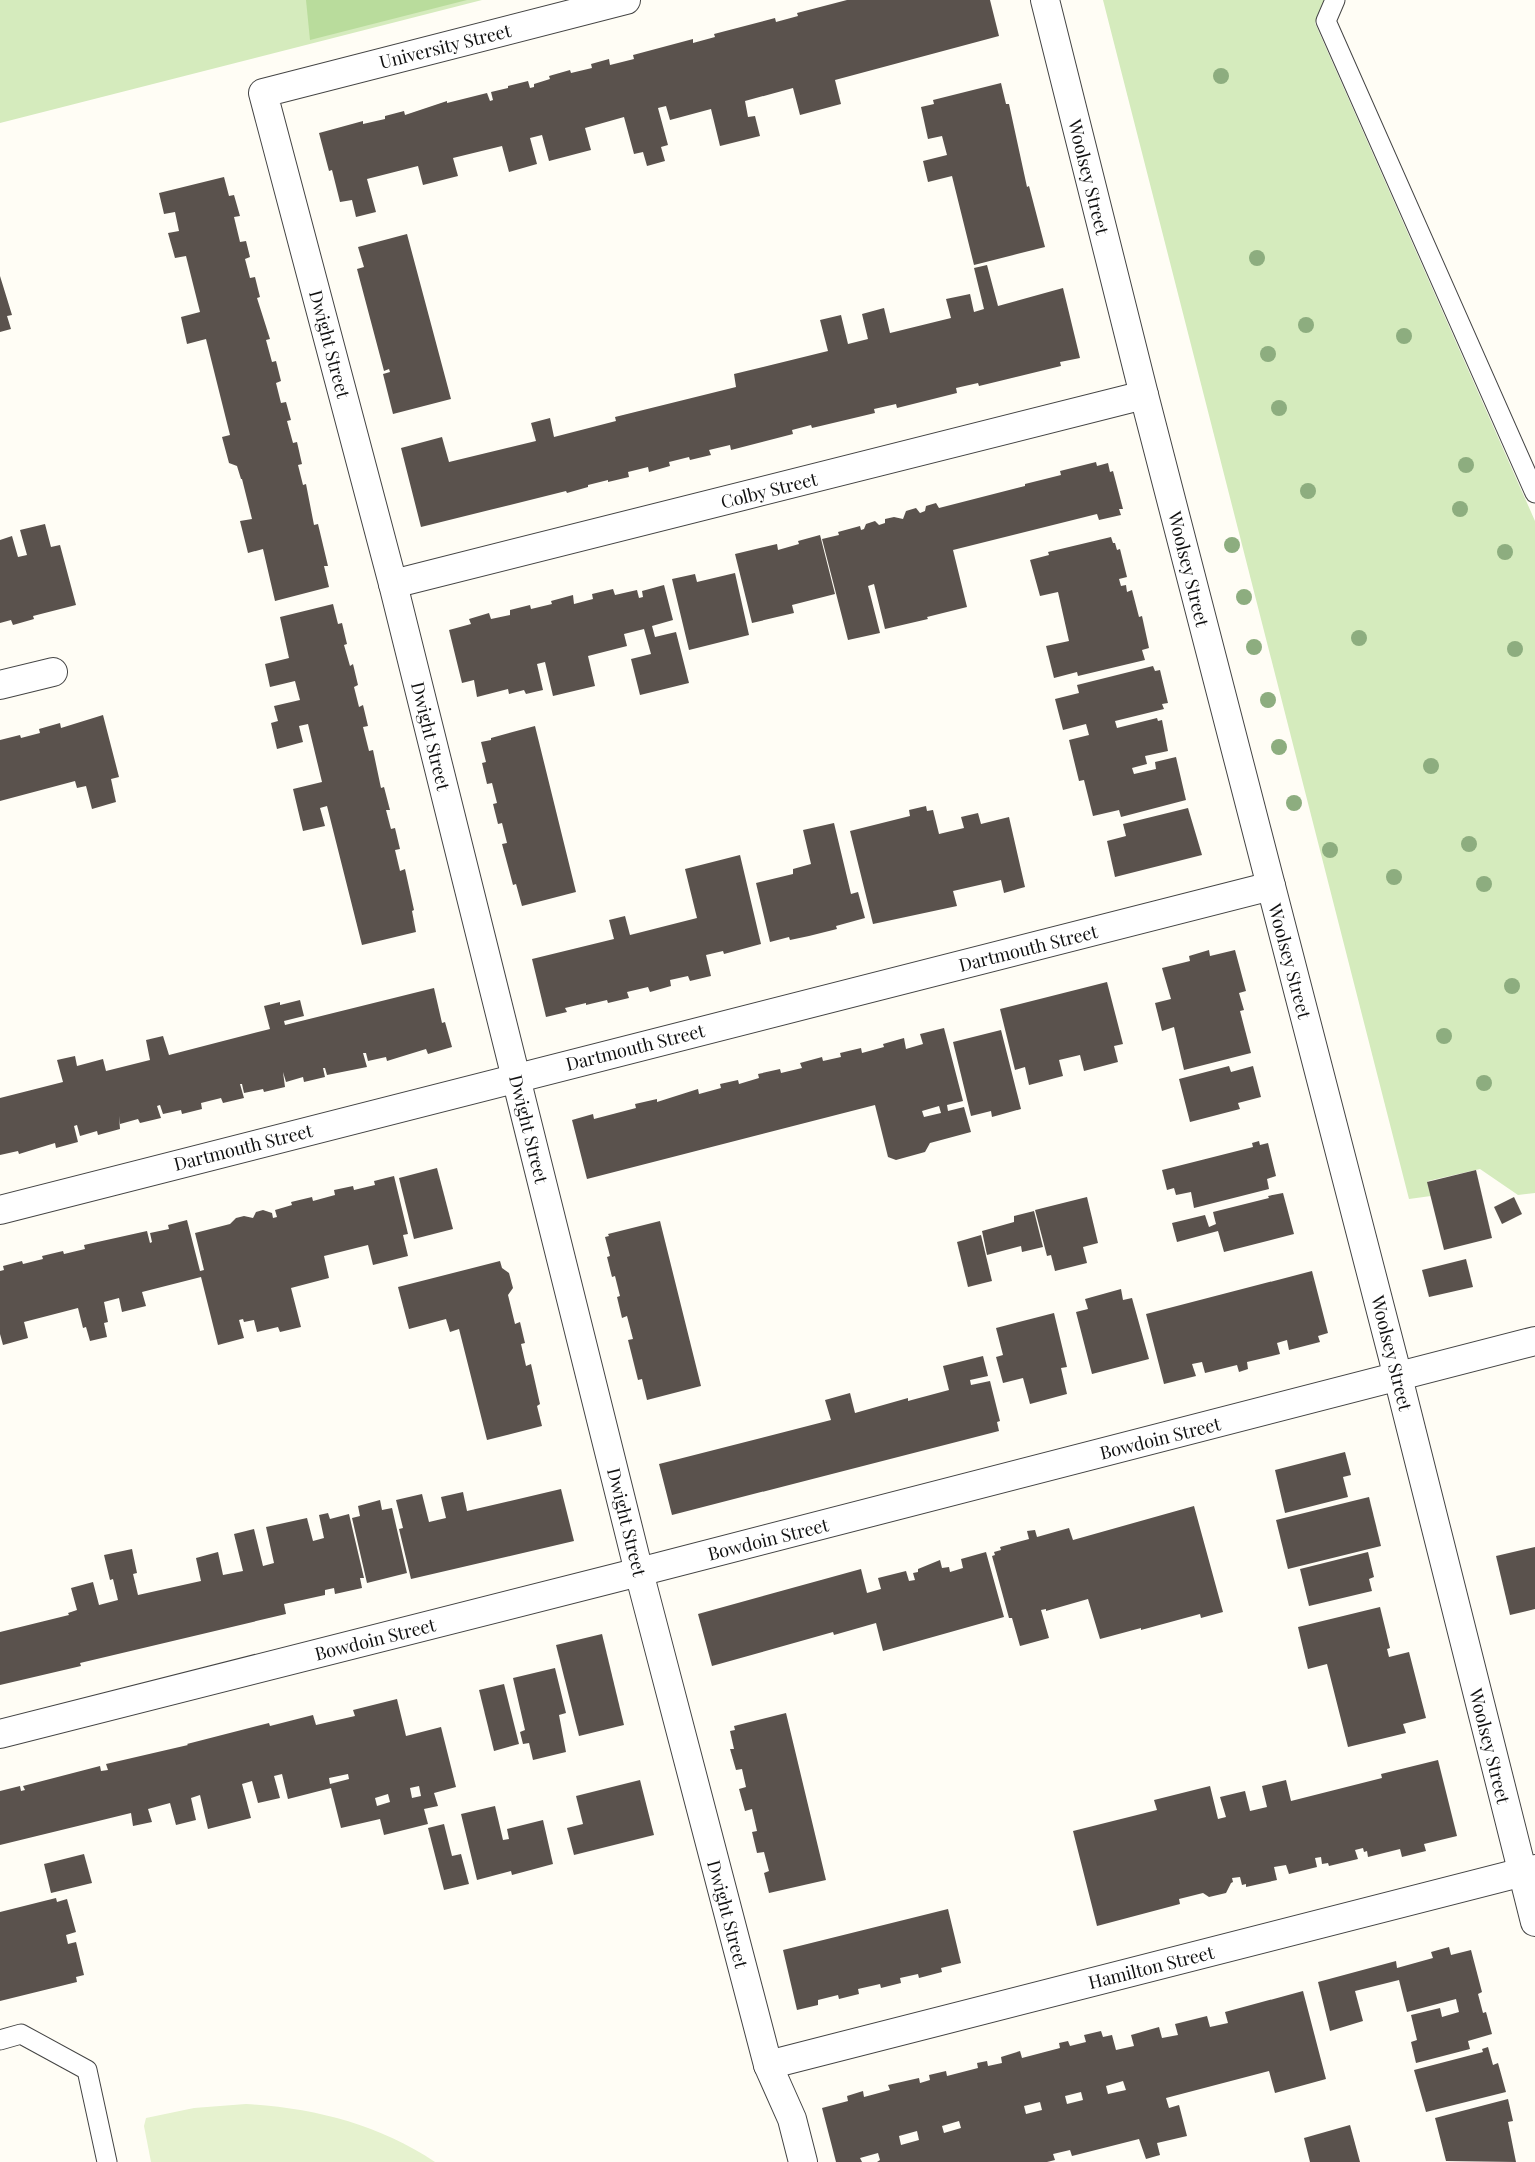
<svg xmlns="http://www.w3.org/2000/svg" width="1535" height="2162" viewBox="0 0 1535 2162" font-family="'Playfair Display',serif">
<style>
.green{fill:#d5ebbd}
.forest{fill:#b9dc9c}
.pitch{fill:#e6f2cf}
.building{fill:#5a524d;fill-rule:evenodd}
.lines{fill:none;stroke-linecap:round;stroke-linejoin:round}
.lane-casing{stroke:#444;stroke-width:21}
.street-casing{stroke:#444;stroke-width:30}
.lane{stroke:#fff;stroke-width:19}
.street{stroke:#fff;stroke-width:28}
.tree{fill:#8dad7f}
.labels{text-anchor:middle;dominant-baseline:central;stroke-width:5;stroke-linejoin:round;paint-order:stroke}
.street-label{font-size:18px;fill:#111;stroke:#fff}
</style>
<rect width="100%" height="100%" fill="#fffdf5"/>
<g class="green">
<polygon points="0,0 482,0 0,123"/>
<polygon points="1103,0 1326,0 1315,23 1535,521 1535,1193 1518,1195 1480,1169 1428,1181 1431,1196 1409,1199"/>
</g>
<polygon class="forest" points="306,0 467,0 310,40"/>
<path class="pitch" d="M246,2104c68,4 132,20 189,58h-284l-7,-36 2,-8 48,-10z"/>
<g class="building">
<polygon points="847,0 990,0 999,36 835,80 841,104 800,115 793,88 745,101 748,117 755,116 760,136 720,146 711,109 670,120 666,106 658,108 668,145 661,147 665,161 647,166 643,152 634,154 624,117 585,128 591,150 549,161 542,135 530,138 537,164 509,172 502,146 453,158 458,176 423,185 418,166 367,179 376,212 356,217 352,200 340,202 332,170 329,171 319,133 363,121 363,124 385,119 385,116 404,111 405,115 447,101 447,103 487,93 490,101 493,100 491,92 508,88 508,86 528,81 530,88 534,87 534,84 550,79 549,76 570,70 571,73 592,68 591,64 609,59 610,65 634,59 633,55 693,39 693,43 715,37 714,34 775,18 776,22 798,16 797,13"/>
<polygon points="1001,83 1006,104 1009,104 1027,187 1029,186 1045,247 974,265 952,176 928,182 923,161 947,155 942,136 928,139 921,107 934,104 933,100"/>
<polygon points="224,177 229,196 234,195 240,216 234,217 240,242 246,241 250,257 245,259 250,278 255,277 260,297 257,298 270,339 266,340 272,362 276,361 281,381 276,383 281,403 286,402 291,420 287,421 293,443 297,442 302,464 298,465 303,485 306,484 314,525 318,524 328,566 324,566 329,587 275,601 263,549 248,553 240,521 252,519 242,479 241,479 237,466 229,463 222,437 230,435 206,339 187,344 181,317 200,312 186,256 175,258 168,233 179,231 175,212 164,214 159,193"/>
<polygon points="407,234 451,399 393,414 383,374 390,372 389,369 384,371 357,269 364,267 358,247"/>
<polygon points="987,265 998,306 1063,288 1080,358 1060,362 1061,366 979,386 978,383 956,388 957,393 897,408 896,404 874,409 875,413 812,428 811,425 792,430 793,434 731,450 730,445 709,450 711,455 690,460 689,457 669,462 670,466 649,472 648,467 628,472 629,477 608,482 608,480 588,485 588,487 567,493 566,491 421,527 401,448 442,437 449,462 536,441 531,423 550,418 554,437 616,421 615,417 736,387 734,374 828,351 820,320 841,315 848,344 868,339 862,314 884,308 890,333 951,318 946,299 970,294 974,312 984,309 974,268"/>
<polygon points="0,276 12,315 7,316 11,329 0,332"/>
<polygon points="1096,462 1097,466 1108,463 1110,472 1113,471 1123,509 1119,509 1121,515 1099,520 1097,514 953,550 967,607 927,617 928,619 885,629 874,584 868,586 880,633 848,640 822,539 839,535 838,532 860,526 861,530 864,529 866,524 875,521 879,525 885,523 885,519 894,517 903,519 906,511 916,508 920,513 925,511 926,506 936,503 939,508 1025,486 1025,484 1061,475 1060,471"/>
<polygon points="45,524 51,547 60,545 76,605 33,616 34,619 13,625 11,620 0,623 0,540 12,536 18,557 27,555 20,530"/>
<polygon points="820,535 835,594 792,605 794,613 752,623 735,554 777,544 778,550 799,544 798,541"/>
<polygon points="1111,537 1113,543 1115,543 1117,550 1120,549 1127,577 1119,579 1121,586 1126,585 1127,592 1132,590 1139,617 1142,616 1149,648 1142,650 1145,660 1078,676 1077,672 1054,678 1046,646 1069,641 1058,592 1040,596 1030,560 1049,555 1048,552"/>
<polygon points="735,573 749,635 689,650 672,579 695,574 697,582"/>
<polygon points="664,585 673,620 652,626 655,637 676,632 689,683 640,695 631,659 651,654 644,629 624,634 627,646 588,656 595,686 553,696 545,662 537,664 543,690 526,694 524,690 509,694 508,689 477,697 474,680 462,683 449,630 471,624 469,619 489,613 491,619 510,615 510,610 530,605 531,609 552,604 551,601 573,595 574,604 593,599 592,594 613,589 615,595 637,590 639,598 643,597 642,591"/>
<polygon points="333,604 338,624 342,623 347,644 344,645 350,666 353,664 358,685 354,687 359,707 363,705 368,726 363,727 369,751 373,750 381,788 384,787 390,810 386,810 391,829 395,828 400,849 395,850 400,871 405,869 414,910 412,911 416,932 362,945 327,806 320,808 325,826 303,831 293,789 322,782 308,724 299,726 303,742 277,749 271,723 278,721 274,706 300,700 295,681 270,687 265,664 289,658 280,617"/>
<polygon points="1153,666 1155,671 1160,670 1168,703 1162,704 1164,709 1115,721 1117,728 1157,718 1158,721 1162,720 1168,751 1145,756 1147,764 1132,768 1134,774 1156,769 1155,762 1176,757 1186,800 1121,817 1119,810 1093,816 1084,780 1079,781 1069,740 1089,735 1086,724 1063,730 1055,699 1079,693 1077,685"/>
<polygon points="103,715 119,777 111,779 116,802 92,809 86,786 77,788 75,781 0,801 0,740 20,735 21,738 40,733 39,729 60,723 61,728"/>
<polygon points="535,726 576,892 522,906 516,884 513,885 502,844 507,843 502,823 498,824 493,804 497,803 492,783 487,784 482,763 486,762 481,742 491,740 491,738"/>
<polygon points="926,806 927,811 933,810 939,834 964,828 961,817 978,813 981,824 1009,817 1025,887 1004,893 1001,880 953,891 957,906 873,924 850,831 910,816 909,810"/>
<polygon points="1188,808 1202,855 1115,877 1107,841 1126,836 1123,824"/>
<polygon points="834,823 851,894 858,892 865,918 836,926 837,929 809,936 790,940 789,937 770,942 756,883 793,874 793,869 811,864 803,830"/>
<polygon points="740,855 761,944 724,954 723,951 706,955 711,976 690,981 688,976 670,980 671,986 650,992 648,987 627,992 629,998 608,1003 607,1000 586,1005 586,1003 565,1008 567,1012 546,1017 532,959 614,939 609,920 625,916 630,935 697,918 685,869"/>
<polygon points="1209,950 1210,956 1235,950 1246,991 1239,993 1244,1010 1240,1011 1251,1053 1184,1070 1174,1027 1162,1031 1155,1003 1171,999 1162,968 1190,961 1189,956"/>
<polygon points="1107,982 1123,1044 1114,1046 1118,1062 1084,1071 1080,1055 1059,1060 1063,1076 1029,1085 1025,1067 1015,1070 1000,1009"/>
<polygon points="434,988 442,1023 445,1022 452,1047 428,1054 426,1049 387,1061 386,1057 368,1061 366,1053 363,1053 367,1067 327,1075 325,1068 323,1068 325,1077 304,1082 303,1077 286,1082 283,1072 285,1087 264,1092 263,1089 244,1093 242,1084 240,1084 244,1098 223,1103 221,1098 201,1103 202,1109 182,1114 181,1110 163,1114 160,1105 157,1106 161,1118 140,1123 138,1119 120,1124 119,1116 120,1129 98,1135 97,1131 80,1136 77,1125 74,1126 78,1142 56,1148 55,1143 19,1154 18,1151 0,1155 0,1098 63,1082 57,1060 75,1056 77,1066 103,1059 106,1071 150,1060 146,1040 163,1036 169,1055 270,1029 264,1006 280,1002 280,1005 300,1000 304,1016 284,1021 285,1025"/>
<path d="M944,1028l19,73 -16,4 1,6 16,-4 7,25 -41,11 -5,9 -29,8 -8,-3 -13,-52 -288,74 -15,-59 21,-6 1,5 42,-11 -1,-4 22,-5v3l41,-13 1,5 22,-6 -1,-4 18,-4 1,4 20,-6 -1,-4 22,-5 1,4 21,-5 -2,-5 22,-6 1,4 18,-4 -1,-4 21,-5 1,5 22,-6 -1,-3 21,-6 2,11 17,-5 -3,-10zM939,1106l2,7 -17,4 -2,-6z"/>
<polygon points="1001,1030 1021,1109 992,1117 991,1111 971,1116 953,1042"/>
<polygon points="1229,1066 1231,1072 1253,1066 1261,1097 1238,1103 1240,1109 1190,1122 1179,1079"/>
<polygon points="1259,1141 1260,1145 1268,1143 1276,1176 1267,1179 1269,1189 1194,1208 1191,1192 1176,1195 1174,1188 1167,1190 1162,1170 1253,1147 1252,1143"/>
<polygon points="437,1168 453,1229 414,1239 399,1178"/>
<polygon points="1476,1170 1492,1238 1444,1250 1427,1182"/>
<polygon points="394,1176 408,1234 403,1235 408,1256 373,1265 368,1245 324,1256 329,1278 291,1288 301,1327 280,1332 278,1327 257,1332 254,1320 244,1322 243,1319 239,1320 244,1338 218,1345 201,1277 142,1292 146,1306 122,1312 119,1298 104,1302 108,1322 104,1323 107,1337 90,1341 86,1327 83,1328 78,1308 24,1322 28,1338 3,1345 0,1334 0,1271 4,1270 3,1266 22,1261 23,1264 43,1259 42,1256 63,1251 64,1254 85,1249 84,1245 147,1231 150,1243 152,1242 150,1233 169,1229 168,1225 187,1220 200,1271 204,1270 195,1233 230,1224 236,1218 244,1216 253,1218 256,1212 263,1210 272,1213 273,1218 277,1217 275,1210 292,1205 291,1202 312,1197 313,1201 335,1195 334,1190 353,1186 354,1190 375,1185 374,1181"/>
<polygon points="1283,1193 1294,1234 1224,1252 1218,1231 1177,1242 1172,1223 1205,1215 1209,1227 1216,1224 1213,1212 1269,1198 1268,1196"/>
<polygon points="1087,1197 1098,1243 1083,1247 1087,1263 1055,1271 1051,1255 1047,1256 1035,1210"/>
<polygon points="1514,1197 1522,1214 1502,1224 1494,1207"/>
<polygon points="1034,1211 1043,1247 1022,1252 1021,1246 987,1255 982,1231 1014,1222 1014,1216"/>
<polygon points="660,1221 701,1386 647,1400 642,1379 638,1380 628,1340 633,1339 627,1316 622,1318 617,1297 620,1296 615,1276 612,1277 607,1257 610,1256 605,1237 609,1236 608,1234"/>
<polygon points="981,1235 992,1281 968,1287 957,1242"/>
<polygon points="1466,1259 1473,1287 1429,1297 1422,1270"/>
<polygon points="500,1261 502,1268 509,1273 513,1288 508,1295 515,1324 520,1322 525,1343 521,1344 526,1366 531,1364 540,1404 537,1406 542,1426 487,1440 459,1329 450,1332 446,1319 409,1329 398,1287"/>
<polygon points="1312,1271 1328,1333 1318,1336 1320,1342 1289,1350 1287,1340 1277,1343 1280,1354 1247,1362 1248,1369 1239,1372 1237,1365 1205,1373 1202,1362 1192,1364 1196,1376 1164,1384 1146,1314"/>
<polygon points="1121,1289 1123,1300 1132,1298 1149,1359 1092,1374 1076,1312 1088,1309 1085,1299"/>
<polygon points="1054,1313 1067,1367 1061,1368 1067,1394 1030,1404 1023,1378 1003,1383 996,1357 1003,1355 996,1328"/>
<polygon points="983,1356 988,1376 970,1380 971,1385 990,1381 1000,1421 997,1422 999,1431 672,1515 659,1464 831,1420 825,1400 850,1393 855,1413 908,1398 908,1401 949,1390 943,1366"/>
<polygon points="1345,1452 1351,1475 1343,1477 1348,1497 1285,1513 1275,1470"/>
<polygon points="561,1489 574,1541 411,1579 399,1529 403,1528 396,1500 422,1494 429,1522 446,1518 441,1497 463,1492 467,1511"/>
<polygon points="1369,1497 1381,1546 1288,1569 1276,1520"/>
<polygon points="380,1500 382,1510 392,1508 407,1573 367,1583 352,1518 360,1516 358,1506"/>
<polygon points="1194,1506 1223,1612 1201,1618 1200,1614 1141,1630 1141,1628 1100,1639 1088,1599 1046,1611 1046,1609 1041,1610 1049,1638 1020,1646 1012,1618 1009,1618 992,1556 995,1555 994,1552 1001,1550 1000,1547 1029,1539 1027,1531 1035,1530 1037,1537 1069,1528 1073,1540"/>
<polygon points="328,1513 330,1519 349,1514 364,1578 360,1578 362,1588 335,1594 334,1588 325,1590 325,1595 284,1604 286,1614 80,1663 81,1666 0,1685 0,1632 69,1615 68,1613 77,1610 71,1588 93,1582 99,1605 118,1600 113,1579 110,1580 104,1555 132,1549 137,1573 133,1574 138,1595 201,1581 196,1558 218,1552 223,1575 243,1571 234,1534 254,1529 263,1566 274,1563 266,1527 307,1518 313,1541 324,1538 319,1515"/>
<polygon points="1535,1547 1535,1609 1510,1615 1496,1556"/>
<polygon points="986,1552 1004,1617 883,1651 876,1623 834,1635 833,1632 712,1666 698,1614 861,1569 867,1593 881,1589 878,1578 906,1571 909,1581 915,1580 913,1573 918,1572 918,1569 940,1560 942,1568 949,1567 950,1572 963,1568 961,1559"/>
<polygon points="1368,1552 1374,1577 1369,1579 1372,1591 1309,1606 1300,1569"/>
<polygon points="1380,1607 1390,1648 1387,1649 1389,1657 1409,1652 1426,1718 1403,1724 1406,1733 1348,1747 1327,1664 1308,1669 1298,1627"/>
<polygon points="602,1634 624,1725 579,1736 556,1645"/>
<polygon points="555,1668 566,1713 559,1715 566,1752 533,1760 529,1743 523,1744 520,1732 525,1730 513,1678"/>
<polygon points="504,1684 519,1744 494,1751 479,1690"/>
<path d="M397,1699l9,37 35,-9 15,60 -22,6 4,13 -14,3 4,15 -44,11 -4,-16 -39,9 -10,-40 -43,11 -6,-25 -8,2 6,22 -22,5 -6,-22 -10,3 9,34 -43,11 -8,-34 -9,3 5,22 -20,5 -6,-22 -22,6 4,13 -19,4 -2,-13 -131,32v-54l20,-5 1,5 4,-1 -2,-4 77,-20 1,5 7,-1 -2,-6 82,-19 -1,-1 82,-21 1,3 43,-11 3,10 39,-9 -2,-6zM348,1774l1,5 -19,5 -1,-6zM419,1786l2,10 -9,2 -2,-10zM388,1794l2,8 -13,4 -2,-8z"/>
<polygon points="786,1713 826,1880 769,1893 764,1873 769,1871 764,1852 757,1853 752,1832 757,1831 752,1809 745,1811 739,1789 746,1787 742,1769 736,1770 730,1749 734,1749 730,1731 735,1730 734,1726"/>
<polygon points="1438,1760 1457,1836 1424,1844 1426,1851 1402,1857 1400,1849 1368,1857 1367,1851 1364,1852 1363,1848 1355,1850 1358,1859 1329,1866 1328,1863 1322,1864 1321,1857 1315,1858 1317,1867 1289,1874 1286,1865 1274,1867 1277,1880 1246,1887 1246,1884 1242,1885 1240,1877 1232,1878 1233,1882 1231,1883 1226,1893 1209,1897 1203,1893 1179,1899 1180,1904 1097,1926 1073,1831 1157,1810 1154,1800 1210,1786 1218,1819 1226,1817 1220,1797 1245,1791 1250,1811 1267,1807 1262,1786 1286,1780 1291,1801 1382,1778 1381,1774"/>
<polygon points="640,1780 654,1835 574,1855 567,1828 583,1824 576,1796"/>
<polygon points="495,1806 503,1840 509,1839 507,1829 543,1820 553,1864 512,1875 511,1871 477,1880 461,1814"/>
<polygon points="444,1824 452,1856 461,1854 469,1884 444,1890 428,1828"/>
<polygon points="84,1854 92,1883 51,1893 44,1864"/>
<polygon points="56,1898 57,1902 67,1899 76,1932 66,1935 68,1944 76,1942 84,1975 76,1977 77,1982 0,2001 0,1912"/>
<polygon points="948,1909 961,1963 941,1968 942,1972 919,1978 918,1974 900,1978 901,1983 881,1988 880,1984 858,1989 859,1994 839,1999 838,1995 818,2000 818,2005 797,2010 783,1950"/>
<polygon points="1449,1947 1451,1955 1471,1950 1482,1992 1478,1994 1483,2013 1486,2012 1492,2034 1468,2041 1470,2049 1416,2063 1411,2042 1417,2040 1411,2015 1440,2008 1442,2017 1459,2012 1456,1999 1407,2012 1399,1980 1355,1991 1363,2021 1330,2031 1318,1982 1396,1961 1397,1968 1433,1958 1431,1952"/>
<path d="M1303,1991l23,88 -51,14 -6,-22 -103,27 3,10 10,-3 8,31 -30,7 3,12 -14,4 -7,-20 -67,17 -2,-6 -17,4 2,6 -8,2h-170l3,-2 -2,-7 -18,5 2,4h-26l-14,-54 26,-7 -1,-5 16,-5 1,6 26,-7 -2,-5 31,-7 1,5 10,-3 -1,-5 17,-4 1,5 31,-8 -1,-5 10,-2 1,5 14,-3 -1,-6 19,-6 2,7 38,-10 -1,-5 9,-2 2,5 16,-4 -2,-7 17,-4 2,6 9,-2 4,15 18,-4 -3,-11 28,-8 3,11 16,-3 -3,-11 32,-8 3,11 18,-4 -3,-11zM1123,2081l3,9 -18,4 -2,-8zM1081,2092l2,8 -16,4 -2,-8zM1040,2102l2,8 -16,4 -2,-8zM959,2121l2,7 -17,5 -2,-7zM917,2131l2,9 -18,5 -2,-9z"/>
<polygon points="1488,2047 1493,2065 1498,2063 1506,2092 1426,2112 1414,2070 1483,2052 1482,2049"/>
<polygon points="1508,2099 1513,2121 1508,2122 1516,2162 1446,2161 1435,2118"/>
<polygon points="1350,2125 1360,2162 1310,2162 1304,2138"/>
</g>
<g class="lines">
<defs>
<g id="lane">
<polyline points="1335,0 1326,21 1535,493"/>
<polyline points="0,2040 21,2034 87,2070 107,2162"/>
</g>
<g id="street">
<polyline points="626,0 263,93 393,584 639,1572 768,2065 792,2119 803,2162"/>
<polyline points="1045,0 1144,395 1398,1377 1535,1922"/>
<polyline points="393,584 1144,395"/>
<polyline points="0,685 53,672"/>
<polyline points="0,1210 1271,886"/>
<polyline points="0,1734 639,1572 1535,1341"/>
<polyline points="768,2065 1535,1869"/>
</g>
</defs>
<use href="#lane" class="lane-casing"/>
<use href="#street" class="street-casing"/>
<use href="#lane" class="lane"/>
<use href="#street" class="street"/>
</g>
<g class="tree">
<circle cx="1221" cy="76" r="8"/>
<circle cx="1257" cy="258" r="8"/>
<circle cx="1306" cy="325" r="8"/>
<circle cx="1404" cy="336" r="8"/>
<circle cx="1268" cy="354" r="8"/>
<circle cx="1279" cy="408" r="8"/>
<circle cx="1466" cy="465" r="8"/>
<circle cx="1308" cy="491" r="8"/>
<circle cx="1460" cy="509" r="8"/>
<circle cx="1232" cy="545" r="8"/>
<circle cx="1505" cy="552" r="8"/>
<circle cx="1244" cy="597" r="8"/>
<circle cx="1359" cy="638" r="8"/>
<circle cx="1254" cy="647" r="8"/>
<circle cx="1515" cy="649" r="8"/>
<circle cx="1268" cy="700" r="8"/>
<circle cx="1279" cy="747" r="8"/>
<circle cx="1431" cy="766" r="8"/>
<circle cx="1294" cy="803" r="8"/>
<circle cx="1469" cy="844" r="8"/>
<circle cx="1330" cy="850" r="8"/>
<circle cx="1394" cy="877" r="8"/>
<circle cx="1484" cy="884" r="8"/>
<circle cx="1512" cy="986" r="8"/>
<circle cx="1444" cy="1036" r="8"/>
<circle cx="1484" cy="1083" r="8"/>
</g>
<g class="labels">
<g class="street-label">
<text transform="translate(445 46) rotate(-14)">University Street</text>
<text transform="translate(1089 177) rotate(76)">Woolsey Street</text>
<text transform="translate(330 344) rotate(75)">Dwight Street</text>
<text transform="translate(769 490) rotate(-14)">Colby Street</text>
<text transform="translate(1189 569) rotate(76)">Woolsey Street</text>
<text transform="translate(431 736) rotate(76)">Dwight Street</text>
<text transform="translate(1028 948) rotate(-14)">Dartmouth Street</text>
<text transform="translate(1290 961) rotate(75)">Woolsey Street</text>
<text transform="translate(635 1047) rotate(-14)">Dartmouth Street</text>
<text transform="translate(529 1129) rotate(76)">Dwight Street</text>
<text transform="translate(243 1147) rotate(-14)">Dartmouth Street</text>
<text transform="translate(1392 1353) rotate(76)">Woolsey Street</text>
<text transform="translate(1160 1438) rotate(-14)">Bowdoin Street</text>
<text transform="translate(627 1522) rotate(76)">Dwight Street</text>
<text transform="translate(768 1539) rotate(-14)">Bowdoin Street</text>
<text transform="translate(375 1639) rotate(-14)">Bowdoin Street</text>
<text transform="translate(1490 1746) rotate(76)">Woolsey Street</text>
<text transform="translate(728 1914) rotate(75)">Dwight Street</text>
<text transform="translate(1151 1967) rotate(-14)">Hamilton Street</text>
</g>
</g>
</svg>
